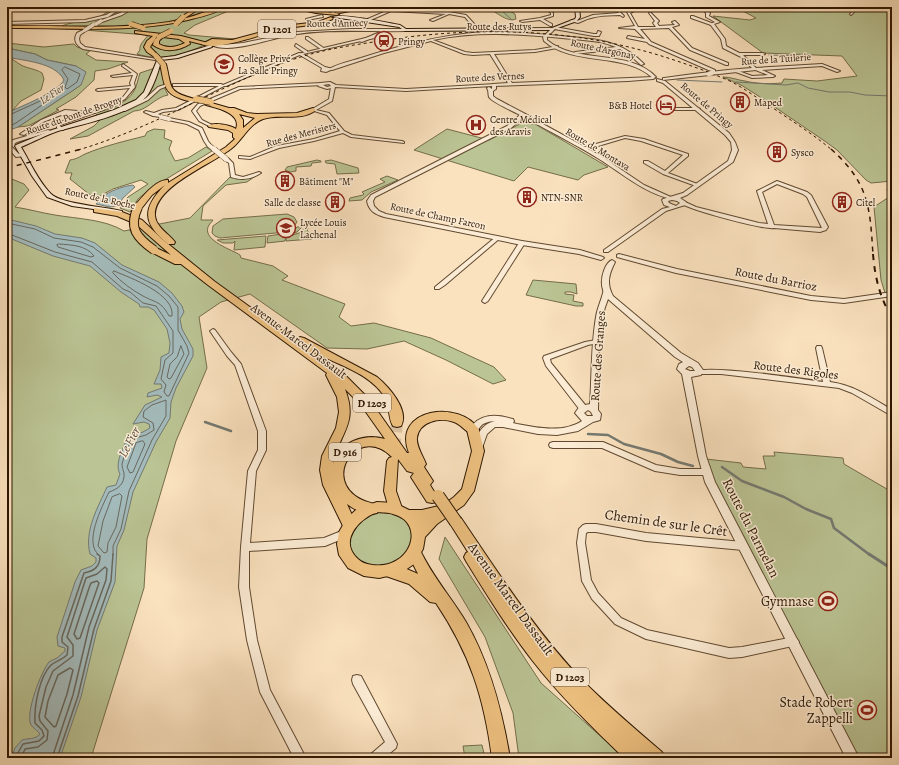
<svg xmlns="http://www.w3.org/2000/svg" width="899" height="765" viewBox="0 0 899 765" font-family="Alegreya,serif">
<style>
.green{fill:#bbc494;stroke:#746d4a}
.water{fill:#a3bbbc;stroke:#747971}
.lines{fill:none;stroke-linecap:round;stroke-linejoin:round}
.shore-far1{stroke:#68685e;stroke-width:1}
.shore{stroke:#68685e;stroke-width:1.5}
.stream-far2{stroke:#747971;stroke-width:1}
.stream-far1{stroke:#747971;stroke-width:2.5}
.stream{stroke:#747971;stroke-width:3}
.trunk-tunnel{stroke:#dcc3a2;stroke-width:12;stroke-dasharray:12 6;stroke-linecap:butt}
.minor-casing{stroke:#604930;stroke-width:2}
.tertiary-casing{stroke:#604930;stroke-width:2}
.secondary-casing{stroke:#2d1600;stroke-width:2}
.primary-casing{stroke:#2d1600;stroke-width:2}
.trunk-casing{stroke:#2d1600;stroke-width:2}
.minor{fill:#fcecd5;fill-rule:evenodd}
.tertiary{fill:#fcecd5;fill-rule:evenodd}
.secondary{fill:#fcecd5;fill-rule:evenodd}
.primary{fill:#eec180;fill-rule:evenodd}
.trunk{fill:#eec180;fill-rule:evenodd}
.rail-far2{stroke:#2d1600;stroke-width:1;stroke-dasharray:3 3;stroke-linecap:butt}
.rail-far1{stroke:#2d1600;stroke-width:1.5;stroke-dasharray:5 5;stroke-linecap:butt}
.rail{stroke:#2d1600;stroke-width:2;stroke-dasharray:6 6;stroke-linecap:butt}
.minor-bridge-far1-casing{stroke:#604930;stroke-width:5;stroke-linecap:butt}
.minor-bridge-casing{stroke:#604930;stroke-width:6;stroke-linecap:butt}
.tertiary-bridge-far1-casing{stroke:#604930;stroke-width:4.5;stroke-linecap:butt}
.tertiary-bridge-casing{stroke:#604930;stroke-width:5.5;stroke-linecap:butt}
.secondary-bridge-casing{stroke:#2d1600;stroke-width:6;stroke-linecap:butt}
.trunk-bridge-far3-casing{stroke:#2d1600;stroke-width:6;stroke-linecap:butt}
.trunk-bridge-far2-casing{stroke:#2d1600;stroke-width:7;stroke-linecap:butt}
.trunk-bridge-far1-casing{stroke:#2d1600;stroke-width:10;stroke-linecap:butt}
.trunk-bridge-casing{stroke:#2d1600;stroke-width:14;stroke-linecap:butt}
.minor-bridge-far1{stroke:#fcecd5;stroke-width:4}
.minor-bridge{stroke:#fcecd5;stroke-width:5}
.tertiary-bridge-far1{stroke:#fcecd5;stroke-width:3.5}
.tertiary-bridge{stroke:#fcecd5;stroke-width:4.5}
.secondary-bridge{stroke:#fcecd5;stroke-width:5}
.trunk-bridge-far3{stroke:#eec180;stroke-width:5}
.trunk-bridge-far2{stroke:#eec180;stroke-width:6}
.trunk-bridge-far1{stroke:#eec180;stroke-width:8}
.trunk-bridge{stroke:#eec180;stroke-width:12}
.labels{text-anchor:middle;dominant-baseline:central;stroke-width:3;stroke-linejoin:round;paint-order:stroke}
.far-street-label{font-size:10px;fill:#2d1600;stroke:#fcecd5}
.far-poi-label{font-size:10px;fill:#2d1600;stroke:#fcecd5;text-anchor:start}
.shield{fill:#fcecd5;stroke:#6b5640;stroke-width:1}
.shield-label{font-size:11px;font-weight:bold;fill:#2d1600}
.far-water-label{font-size:11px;font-style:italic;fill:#565042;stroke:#fcecd5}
.street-label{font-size:12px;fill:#2d1600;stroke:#fcecd5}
.water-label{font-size:13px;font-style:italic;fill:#565042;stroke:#fcecd5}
.near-street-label{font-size:14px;fill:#2d1600;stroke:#fcecd5}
.near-poi-label{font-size:14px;fill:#2d1600;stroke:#fcecd5;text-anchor:end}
</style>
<rect width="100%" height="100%" fill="#fbe2bf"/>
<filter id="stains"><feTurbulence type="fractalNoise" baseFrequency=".005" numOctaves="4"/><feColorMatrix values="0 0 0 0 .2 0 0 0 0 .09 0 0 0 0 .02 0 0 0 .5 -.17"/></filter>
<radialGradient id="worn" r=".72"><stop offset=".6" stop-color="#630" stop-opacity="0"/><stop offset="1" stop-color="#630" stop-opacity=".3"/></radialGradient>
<g class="green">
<path d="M109,7h129l-43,18 -11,8 5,2 46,4 -24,1 -8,3 -1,3c-21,10 -43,15 -65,8l3,-4c-1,-6 5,-10 8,-15l-90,-7c11,-7 32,-7 46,-11l-3,-1 8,-5z"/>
<path d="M485,7h18l12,7 1,5c-10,4 -21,-9 -31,-12z"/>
<path d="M760,7h132v174l-21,2 -5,-3 -29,-30 -11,-8 -69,-47 -16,-10 -18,-8c8,0 14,3 22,4 12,3 25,3 37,2l2,-4 33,2 40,-5 -15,-20 -79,-3 -50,-37 37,4 6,-2 -15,-8 21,-1z"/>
<polygon points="7,43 44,47 74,44 77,47 90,51 86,54 96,60 128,62 108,69 95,71 94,80 76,97 56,109 59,110 28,126 18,127 81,85 76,66 47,60 35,54 7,48"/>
<path d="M7,57c6,2 9,5 14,8 5,3 15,4 21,8l2,6 -3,11 -20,11 -9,10 -5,2z"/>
<path d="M161,66l4,23 3,6c-13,2 -21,16 -34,16l-46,25 -18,3 24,-13 7,-7 -6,-6c12,-3 32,-9 39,-22 3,-5 4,-13 6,-18z"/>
<polygon points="522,123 535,124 608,167 584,175 578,180 528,167 514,181 414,150 447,129 489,140"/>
<path d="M154,129l11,1 -1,8 8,3 -3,8 6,12 13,-3 18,-11 6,4 -62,38 -12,10 -8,13 -10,-4 8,-11 20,-13 -7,-4 -28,9 -17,9 -7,-4 -19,-15 2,-6h-7l5,-13c7,-1 9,-3 15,-6 19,-8 40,-13 60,-18l2,-4z"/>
<polygon points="317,160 321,161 321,162 312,163 311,166 296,167 296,171 290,172 285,170 287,167"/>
<polygon points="331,160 358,168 359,173 337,174 335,164 326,163 325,161"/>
<path d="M257,175l-10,7 -21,3 -23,21 -2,14h12c-1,2 -4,4 -5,7 -5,14 25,23 32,28l1,3 32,8 15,10 -6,4 63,24 -6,13 12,9 23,-3 57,15 63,29 12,13 -13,4 -47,-24 -42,-19 -37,8 -40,-1 -77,-54 -29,8 -22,15 8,51 -31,73 -29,98 -3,49 -53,170h-84v-581l17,7 5,6 -14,17c13,2 27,6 40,8 23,4 49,4 69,16l66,-13 41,-42 11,3z"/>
<polygon points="387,176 398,180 371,192 362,200 349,201 350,198 363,195 364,194 362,192 385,182 380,179"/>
<polygon points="892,188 892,291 885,293 881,280 874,207 889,197 887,189"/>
<polygon points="287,214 294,217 297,222 292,229 287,232 220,238 215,236 212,233 213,226 223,219"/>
<polygon points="297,227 302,227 297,232 286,236 285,241 267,243 268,236 288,233"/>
<polygon points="306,227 308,228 307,230 313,238 312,239 286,241 286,237 299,233"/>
<polygon points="266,236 265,247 234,250 235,241 233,243 223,243 217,240"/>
<polygon points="533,280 576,284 577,294 571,292 565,292 565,294 574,295 573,301 583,303 583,306 576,306 526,295"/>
<polygon points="774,452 843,458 844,464 892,492 892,758 859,758 711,475 706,459 741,463 743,467 766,469 763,456 775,456"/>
<polygon points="380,510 401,514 414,528 408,555 390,566 368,565 359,561 352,554 349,545 353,526 360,519"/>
<polygon points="445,537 541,683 625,758 519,758 513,713 485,637 439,559"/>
<polygon points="482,745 485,758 465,758 463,746"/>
</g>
<g class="water">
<path d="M7,48l28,6 12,6 29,6 10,6 -5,13 -63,42 -11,4v-18c14,-7 50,-20 57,-33 -9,-18 -40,-19 -57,-23z"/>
<path d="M133,185l2,2 -12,11 -5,8 -8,1 -14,-3 7,-6 -1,-1c8,-6 21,-11 31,-12z"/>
<path d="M7,219l29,7 19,8 27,4 13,5 27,22 37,17 13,11 10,13 2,6 -4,7 2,10 11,20v7l-17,32 -5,14 -1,16 -14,24 -23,50 -9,38 -7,16 -2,36 -18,48 -16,67 -21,61h-49l4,-10 7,-8c6,-2 13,0 18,-6 -2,-3 -7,-6 -9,-9 -6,-12 10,-53 18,-63l8,-4 8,-7v-3l-7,-2 -1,-9 18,-55 6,-12 11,-4 4,-4v-4l-6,-4c-6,-23 8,-47 17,-67l9,-2 4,-11c-6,-11 4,-28 9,-38l14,-4 7,-4 -1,-4 -5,-2 -11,2 12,-19 17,-8 -5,-2 -10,2 1,-4 14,-5 -1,-4h-7l6,-14 1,-13 8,-4 1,-10 -3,-14 -13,-19 -6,-3h-8l-1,-3 -18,-12 -31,-26 -37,-10 -46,-19z"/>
</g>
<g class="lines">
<g class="shore-far1">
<polygon points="65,67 80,74 77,82 67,89 65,87 68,79 62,70"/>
<polyline points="7,116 49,97 52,98 16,123 7,127"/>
<polyline points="7,223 35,229 54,238 81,242 93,247 120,268 157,286 169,296 178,307 178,330 187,346 189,353 169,396 167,396 164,392 166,385 161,379 165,360 173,353 173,331 156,306 143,303 130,292 123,289 92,262 55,252 7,233"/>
<path d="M59,244c12,1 27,1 35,12l-3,1 -33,-10 -1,-2z"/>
<path d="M114,271c17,7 61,23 58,45h-3c-8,-15 -13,-13 -26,-20 -11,-6 -22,-14 -30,-23z"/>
<polygon points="181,346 184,354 171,378 169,379 167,377 170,364 177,357"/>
<polygon points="143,441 145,444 133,472 130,473 127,467 136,443"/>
<polygon points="120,494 122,496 116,527 108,543 107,552 104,553 98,546 103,521 112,497"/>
<path d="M99,555c-16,-12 3,-48 10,-63 9,-3 16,-8 15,-19 -1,-3 -2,-6 -2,-9 2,-9 6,-17 10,-25l14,-4 8,-5 -1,-7 -10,-6 1,-6 8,-6 14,-5v16l-14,24 -23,51 -8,38 -8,17v9"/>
</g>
<g class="shore">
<polygon points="97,581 99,583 80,638 77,639 74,634 89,588 91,583"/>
<polygon points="70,668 73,670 67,694 56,726 54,727 45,717 48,701 58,675"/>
<path d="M15,758l8,-14 16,-3 5,-5 -2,-6 -7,-7c-1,-16 4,-46 16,-58 5,-4 11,-5 16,-10l1,-8 -6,-5v-5l22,-64c10,-2 16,-6 16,-17l-3,-2"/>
<polyline points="21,758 25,749 38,747 47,740 48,731 40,721 39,716 46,687 53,671 73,656 73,645 67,637 86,578 97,574 105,567 107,569 106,580 89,627 73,695 52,758"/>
<polyline points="57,758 78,696 94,629 111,581 113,554"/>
</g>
<g class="stream-far2">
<polyline points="488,7 501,10 512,20"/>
<polyline points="769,55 806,56"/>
<polyline points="677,80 722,82"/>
<polyline points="736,82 786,85 798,83 808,88 829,92 850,92 865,95 892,96"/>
</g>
<g class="stream-far1">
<polyline points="205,422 231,431"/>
<polyline points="588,434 608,435 624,444 661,454 678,462 693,466"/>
<polyline points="722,467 742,481 784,497 806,509 831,519 834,528 870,555"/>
</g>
<polyline class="stream" points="869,554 892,569"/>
<polyline class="trunk-tunnel" points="394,450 397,423"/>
<defs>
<g id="minor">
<polygon points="120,7 123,7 108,17 85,22 7,24 7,22 85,20 106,15"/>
<polygon points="303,7 330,9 335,13 334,14 329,11"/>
<polygon points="543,7 546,7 553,13 553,16 543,19 552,24 552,26 550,26 540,20 522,22 520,21 540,18 551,15 551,13"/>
<path d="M635,7l1,2 -18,1 6,6 -1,1 -3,-2c-17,1 -26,0 -42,8l-8,-2 2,-1 5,1 16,-6 26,-2 -4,-4 1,-1z"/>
<polygon points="652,7 661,7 634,11 630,13 638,27 656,27 653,23 655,21 649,13 650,12 659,21 657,23 659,26 675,25 672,22 675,21 679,25 672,27 692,48 728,63 728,65 726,65 690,50 669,28 640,29 651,42 715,70 715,72 713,72 649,44 647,42 627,38 628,36 645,39 635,29 619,28 635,26 627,12 633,9"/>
<polygon points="707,7 738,8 789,7 738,10"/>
<polygon points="851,7 853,7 854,12 851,15 850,14 852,12"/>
<polygon points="391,9 449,12 466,15 478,28 475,29 465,17 449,14 433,21 430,20 446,14 391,11 366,22 363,21"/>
<polygon points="322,15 323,17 307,20 306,19"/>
<polygon points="691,16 693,16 714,24 711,25 691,18"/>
<polygon points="555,27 594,34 597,34 598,31 601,32 599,36 594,36 554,29"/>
<polygon points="381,29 384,30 383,33 362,42 359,41 380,32"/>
<path d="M483,32c26,-1 52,2 78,4 18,2 37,2 55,9 11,4 20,11 28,19l-3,1 -9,-8 -12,-8 -46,5 1,-2 41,-5c-16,-7 -36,-7 -54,-9 -43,-4 -86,-7 -129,2l32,12 8,1 62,-3 23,-4 -1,2 -22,4 -41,2 18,29 141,-6 2,1 -2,1 -25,2 -134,5 -2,-1 1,-1 15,-1 -18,-29 -17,1 -9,-1 -33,-13 -47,12 -52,17 -3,-1c9,-5 22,-8 32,-11 40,-13 80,-23 122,-26z"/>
<polygon points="306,37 308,37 325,49 322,50 306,39"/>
<polygon points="296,44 307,51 307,53 305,53 295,46"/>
<polygon points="299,53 302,54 226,86 224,86 178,110 163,112 158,114 160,115 160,117 153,116 144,112 146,111 154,113 162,110 176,108 219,86 173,86 173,84 221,84 223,85"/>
<polygon points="738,53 763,53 765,54 763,55 737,55"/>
<polygon points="123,64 137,74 134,83 135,87 125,99 103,110 60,125 60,126 64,129 63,130 57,128 57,123 86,113 74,113 67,116 61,115 43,122 24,135 20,134 41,120 65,110 91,112 101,108 123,97 130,88 98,91 96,90 98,89 131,86 130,83 133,75 113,77 111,76 132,73 122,66"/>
<polygon points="822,64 840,71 837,72 822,66 762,70 775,76 773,77 752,78 733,71 736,70 752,76 768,75 753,69 755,68"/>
<polygon points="322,83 324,84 323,85 240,89 200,106 196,111 202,120 212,125 212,127 211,127 199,121 192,111 198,104 239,87"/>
<polygon points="164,85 165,85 165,87 160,89 148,100 125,111 122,110 146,98 158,87"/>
<polygon points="333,86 335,87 332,101 316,110 329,113 344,131 352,135 402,141 404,142 404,143 351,137 343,133 314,141 279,148 250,159 239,158 239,156 250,157 276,146 314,139 340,131 327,115 311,110 329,99 331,87"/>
<polygon points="659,108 698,108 700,109 698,110 658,110 658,108"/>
<path d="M528,117h2l55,30 40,-11 19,3 44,15v2l-20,17 32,12 -4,1 -33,-12 -19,-11v-2h4l17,10 18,-16 -42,-14 -16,-3 -37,11 13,7 43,29 29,13 -2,1c-28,-7 -48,-25 -72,-40 -22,-14 -47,-26 -71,-40z"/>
<polygon points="169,118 189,122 202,128 208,141 212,146 208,147 204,141 199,130 187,124 168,120 167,119"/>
<polygon points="48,130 54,132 52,133 49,132 17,142 11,146 19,154 25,154 25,156 16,157 7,147 7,145 13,140"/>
<path d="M224,158h4l5,5 2,12 8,2 16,-5 2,1c-9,6 -19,8 -30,4l-2,-14 -5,-3z"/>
<path d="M777,181l30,11 4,3 17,32 -2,3 -6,2 -46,-4c-10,2 -84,-18 -94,-25l3,-2 13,6 63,16 9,1 -11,-33zM777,184l26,10 4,3 15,31 -48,-3 -12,-33z"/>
<polygon points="497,236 499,237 499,239 445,285 439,289 435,289 435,287"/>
<polygon points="522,241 525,243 488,301 485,303 483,302 482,301 519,243"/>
<polygon points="213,329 215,330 231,352 241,364 266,431 266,450 256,471 250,543 324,538 344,530 347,531 348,534 347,537 325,546 249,551 249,587 257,640 270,690 306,758 294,758 260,692 247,640 239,587 241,547 248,471 258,450 258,431 235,365 227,356 210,331"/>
<polygon points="596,340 599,342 598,343 588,345 550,359 551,363 586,406 587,408 586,410 580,410 546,366 543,358 544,356 585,342"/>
<path d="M817,346h4l1,2 8,34c24,3 42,16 62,28v6l-40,-23 -13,-5 -118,-14h-23l-3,-2c8,-8 110,7 128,10l-7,-34z"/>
<polygon points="553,442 603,442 656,465 680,469 706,469 709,470 710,472 709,474 706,475 680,475 655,471 602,448 553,448 550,447 549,445 550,443"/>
<polygon points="586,524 596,524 646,533 743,542 746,543 747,546 746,549 743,550 646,541 596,532 588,532 586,533 585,543 591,580 598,593 621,618 647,630 729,648 742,647 794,637 797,639 799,642 797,645 742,657 729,658 646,639 615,624 592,599 582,581 577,543 579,529 583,525"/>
<polygon points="357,675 361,676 397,744 396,748 384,758 369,758 371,754 385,742 353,684 352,680 353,676"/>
</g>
<g id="tertiary">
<polygon points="131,7 135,7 122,15 102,22 99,21 120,13"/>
<path d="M701,7h4l5,6 -1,3 11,6 -6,2 11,15 1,7 17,9 13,13v2l-93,10v-2h1c30,-4 58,-8 88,-10l-11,-11 -18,-9 -2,-9 -11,-15 5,-2 -9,-5v-4z"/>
<path d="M552,28l3,1 -8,8v3c29,25 82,8 109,37l-3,1c-30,-27 -79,-11 -109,-37l-1,-4z"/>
<path d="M85,29l2,1 -7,5 -1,4 1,4 5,4 72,12 -2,1 -72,-11c-7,-4 -10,-9 -6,-16z"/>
<path d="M351,29h54l2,1 -2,1c-39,1 -80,-3 -119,5 -20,4 -56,18 -75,9l2,-1 9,1 21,-2 54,-11z"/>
<polygon points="387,33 388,35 303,54 325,67 333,69 326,72 321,71 322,68 298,54"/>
<path d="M657,79l8,2 64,52 6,9 3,8 -5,12 -46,33 -7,3 6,4 -1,3 -19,6 -58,41h-4v-2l58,-41 8,-2 -6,-2 -2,-5 1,-1 20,-6 45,-32 4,-11 -1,-8 -6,-7 -62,-52 -6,-2zM672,200l5,1 3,2 -4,3 -7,-3 -1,-2z"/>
<path d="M330,82l6,3 70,4 90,-5v5l-3,2v5l4,3 34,18v2l-7,-2 -13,11 -136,69 -2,4 1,5 5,5 7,3 136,27 58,9 23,7 1,1 -3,2 -22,-6 -57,-9 -138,-28c-9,-3 -15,-6 -17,-16l4,-6 136,-69 13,-11c-7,-4 -27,-12 -31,-18 -1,-3 0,-6 -2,-9l2,-1 3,2v-3l-86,5 -71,-4 -8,2 -9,-3 2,-3zM329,84l2,2 -4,1 -4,-2z"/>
<polygon points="619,254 677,269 811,296 844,299 892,292 892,296 844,303 811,300 676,273 617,257 617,255"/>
<path d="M612,260l3,2c-6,12 -9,21 -2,34l68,57 17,10 5,7 -2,5 -10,2 15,79 9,26 144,276h-13l-141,-276 -7,-26 -16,-82 -5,-5 2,-5 4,-2 -8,-5 -67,-58c-13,30 -9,77 -10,111l3,4 -1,6 -7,2 -15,9 -21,4 -19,-1 -35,-7h-8l-8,7 -6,17h-6l-1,-2c3,-14 6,-24 21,-28 -4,0 -8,1 -12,3 -5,4 -6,10 -13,8l-1,-2c10,-17 27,-16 44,-11l1,2 -1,2 4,1c20,4 47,9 65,-3l-7,-8 5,-7 10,-2c2,-29 1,-58 6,-87 1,-8 5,-16 7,-24 1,-3 -1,-5 -1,-8 -1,-8 3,-22 10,-25zM689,366l3,1 3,4h-5l-5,-2zM588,410l3,2 2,4h-6l-3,-3z"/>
</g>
<g id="secondary">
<path d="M575,7h4l1,10 -3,4 -25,9 -147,1 -6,-4 -66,-10c10,-4 54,6 67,8l6,4 146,-1 23,-9 1,-2z"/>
<path d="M211,45l1,2 -34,11 -17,2c-1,8 -9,31 -15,37 -18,18 -63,27 -88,34 -12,4 -25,11 -37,16 9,15 17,34 30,47 10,10 55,13 71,17v2l-50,-7 -25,-9 -15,-21 -17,-30 1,-1 36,-15 62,-20 22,-10 8,-8 14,-34 17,-2z"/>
</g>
<g id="primary">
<polygon points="289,7 298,7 339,14 337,15 316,13"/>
<path d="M331,17l2,2c-17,7 -32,6 -49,10 -17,3 -68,23 -82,15l10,-5 20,1 52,-14 34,-4z"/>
<path d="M473,426l4,1 2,3 5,21 -10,40 -10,14 -27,19 -12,13 -2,12 -9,15 -13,9 -22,5 -15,-2 -16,-8 -9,-13 -2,-11 2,-12 8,-14 10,-9 20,-7 18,1 14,7h13l21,-5 11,-8 8,-8 10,-38 -5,-21 2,-3zM377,512c5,1 11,0 16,2 34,9 18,56 -21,51 -5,-1 -10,-2 -14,-6 -20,-18 1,-40 19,-47z"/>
</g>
<g id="trunk">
<polygon points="197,7 202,7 185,18 181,17"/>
<path d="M219,7h6c-10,7 -25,10 -37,13 -59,14 -121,7 -181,8v-2c54,-1 108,4 162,-4 17,-3 34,-9 50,-15z"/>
<polygon points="360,7 369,7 335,14 333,13"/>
<path d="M135,31l46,5 27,7 -3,2 -16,-4 1,3c-11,7 -26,9 -37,1l1,-5 5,-4h-2l-7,11 9,9 -3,2 -9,-6 -3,-5 3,-6 6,-5 -18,-3zM163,37l16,2 6,4c-8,4 -18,6 -26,1v-3z"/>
<path d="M163,62l3,2c6,24 1,28 29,35v2c-5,1 -11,-1 -16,-3 -17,-6 -15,-19 -19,-34z"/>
<path d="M208,102l21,6h5l13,5 10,1 40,-1 16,-5 3,2c-15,12 -36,3 -53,9 -14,5 -20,20 -31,29 -19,16 -79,38 -77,68 1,11 14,18 20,26l-1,2h-6c-26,-21 -26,-36 -3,-59l-13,10 -11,14h-3l-4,-2c7,-9 22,-28 34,-27v3l58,-36 9,-8 -2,-2v-4l-5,-3 -19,-3 -1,-1c6,-4 22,-1 28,3 6,-16 -19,-21 -30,-24l-1,-1zM239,114l16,4 -12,10v-8z"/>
<path d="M94,208l28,4 20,8 20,19 52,42 81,59 5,-3 4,1 73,39c11,9 33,33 24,49l-4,1 -4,-1c-5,-8 -3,-18 -7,-27 -15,-27 -52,-35 -76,-49l36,26 23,23 38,54h2c-18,-45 52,-54 70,-23l-2,3c-10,3 -14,-8 -23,-11 -14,-5 -35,-1 -37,16 -1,8 6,18 9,26l-2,3 9,14 -3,4 8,13 -1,4 -5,1 -5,-1 -16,-25 3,-4 -7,-2 -9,-12 -2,32 6,17 -2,4 -5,1 -5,-1 -6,-21 3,-30 2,-3 3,-1c-31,-32 -67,15 -38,38 7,6 15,7 23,10l2,4 -2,4c-10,3 -22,-3 -30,-9l9,20 -2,4 -5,2 -5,-2 -21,-43 -3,-15 2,-14 14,-28 3,-16 -2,-15 -11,-22 1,-2 -119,-88 -27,-21h-6l-24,-12 -1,-2 4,-3 17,8 -35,-31 -19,-8 -23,-4zM345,389l16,16 24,34c-21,-6 -46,3 -52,25 5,-30 26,-39 12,-75z"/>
<path d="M456,516l5,2c38,56 75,114 122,163 25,25 52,48 79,71l3,6h-41c-32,-31 -64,-62 -92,-98 -24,-31 -45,-65 -66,-99l-2,-4 2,-4 2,-1 -19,-30 2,-4z"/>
<path d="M415,548l5,2c12,26 31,47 46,72 24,42 36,88 44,136h-18c-8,-61 -22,-104 -56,-155l-6,-1 -21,-18 -26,-9 -2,-4 2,-4c11,-4 25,2 35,7l-10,-20 2,-4z"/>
</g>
</defs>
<use href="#minor" class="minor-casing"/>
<use href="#tertiary" class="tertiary-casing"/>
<use href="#secondary" class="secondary-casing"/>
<use href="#primary" class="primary-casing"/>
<use href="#trunk" class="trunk-casing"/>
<use href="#minor" class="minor"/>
<use href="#tertiary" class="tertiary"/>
<use href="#secondary" class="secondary"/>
<use href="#primary" class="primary"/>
<use href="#trunk" class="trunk"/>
<path class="rail-far2" d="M78,150c75,-22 137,-62 208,-88 37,-14 76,-18 114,-24 92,-12 183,-8 271,21 21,7 41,14 61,23 15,8 29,19 44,28 19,13 38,25 56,40"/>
<g class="rail-far1">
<path d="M831,149c38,34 39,58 42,106"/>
<polyline points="7,168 82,149"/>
</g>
<path class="rail" d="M873,254c2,24 7,44 19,64"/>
<defs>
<g id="minor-bridge-far1">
<polyline points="161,117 169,119"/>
<polyline points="210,146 215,150"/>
</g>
<polyline id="minor-bridge" points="214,149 226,159"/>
<g id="tertiary-bridge-far1">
<polyline points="96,24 101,21"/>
<polyline points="85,30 93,25"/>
</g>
<polyline id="tertiary-bridge" points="709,74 712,73"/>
<polyline id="secondary-bridge" points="8,144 12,144"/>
<g id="trunk-bridge-far3">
<polyline points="131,24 143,28"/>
<polyline points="176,24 183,17"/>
<polyline points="159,37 171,31"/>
<polyline points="156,56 163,64"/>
</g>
<polyline id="trunk-bridge-far2" points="196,99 211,102"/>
<path id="trunk-bridge-far1" d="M138,207c-10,21 -1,31 16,43"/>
<polyline id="trunk-bridge" points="438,496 456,522"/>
</defs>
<use href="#minor-bridge-far1" class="minor-bridge-far1-casing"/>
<use href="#minor-bridge" class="minor-bridge-casing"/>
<use href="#tertiary-bridge-far1" class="tertiary-bridge-far1-casing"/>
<use href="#tertiary-bridge" class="tertiary-bridge-casing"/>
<use href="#secondary-bridge" class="secondary-bridge-casing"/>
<use href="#trunk-bridge-far3" class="trunk-bridge-far3-casing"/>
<use href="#trunk-bridge-far2" class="trunk-bridge-far2-casing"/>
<use href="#trunk-bridge-far1" class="trunk-bridge-far1-casing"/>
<use href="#trunk-bridge" class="trunk-bridge-casing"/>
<use href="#minor-bridge-far1" class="minor-bridge-far1"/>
<use href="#minor-bridge" class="minor-bridge"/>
<use href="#tertiary-bridge-far1" class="tertiary-bridge-far1"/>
<use href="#tertiary-bridge" class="tertiary-bridge"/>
<use href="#secondary-bridge" class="secondary-bridge"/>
<use href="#trunk-bridge-far3" class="trunk-bridge-far3"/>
<use href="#trunk-bridge-far2" class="trunk-bridge-far2"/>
<use href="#trunk-bridge-far1" class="trunk-bridge-far1"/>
<use href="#trunk-bridge" class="trunk-bridge"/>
</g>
<defs>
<symbol id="station-ring" viewBox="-11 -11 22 22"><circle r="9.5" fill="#fcecd5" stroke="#8f2418" stroke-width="1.5"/><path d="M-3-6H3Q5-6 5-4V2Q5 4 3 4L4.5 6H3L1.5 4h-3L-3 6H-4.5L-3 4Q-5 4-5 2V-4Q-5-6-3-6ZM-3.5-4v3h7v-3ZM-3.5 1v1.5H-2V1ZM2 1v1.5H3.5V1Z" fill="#8f2418"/></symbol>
<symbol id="school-ring" viewBox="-11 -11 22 22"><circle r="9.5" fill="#fcecd5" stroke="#8f2418" stroke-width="1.5"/><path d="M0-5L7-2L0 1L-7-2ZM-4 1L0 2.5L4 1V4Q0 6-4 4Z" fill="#8f2418"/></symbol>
<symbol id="building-ring" viewBox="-11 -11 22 22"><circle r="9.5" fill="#fcecd5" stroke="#8f2418" stroke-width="1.5"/><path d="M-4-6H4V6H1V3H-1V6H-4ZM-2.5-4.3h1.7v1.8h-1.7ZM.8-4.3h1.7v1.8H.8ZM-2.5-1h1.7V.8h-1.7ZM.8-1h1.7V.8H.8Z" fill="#8f2418"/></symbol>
<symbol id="hotel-ring" viewBox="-11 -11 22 22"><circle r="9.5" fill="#fcecd5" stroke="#8f2418" stroke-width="1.5"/><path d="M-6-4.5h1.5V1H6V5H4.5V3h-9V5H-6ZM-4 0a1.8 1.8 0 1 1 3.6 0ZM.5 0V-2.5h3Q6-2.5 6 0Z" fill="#8f2418"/></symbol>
<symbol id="hospital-ring" viewBox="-11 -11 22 22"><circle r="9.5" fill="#fcecd5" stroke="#8f2418" stroke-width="1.5"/><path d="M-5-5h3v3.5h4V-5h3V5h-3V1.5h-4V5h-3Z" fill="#8f2418"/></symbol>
<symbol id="stadium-ring" viewBox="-11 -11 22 22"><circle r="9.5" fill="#fcecd5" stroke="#8f2418" stroke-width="1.5"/><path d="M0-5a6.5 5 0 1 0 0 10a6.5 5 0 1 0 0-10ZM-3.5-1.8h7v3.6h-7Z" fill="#8f2418"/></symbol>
</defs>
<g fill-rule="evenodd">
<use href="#station-ring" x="373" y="30" width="22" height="22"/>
<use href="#school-ring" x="213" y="53" width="22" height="22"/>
<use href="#building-ring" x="729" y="91" width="22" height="22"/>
<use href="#hotel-ring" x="655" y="94" width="22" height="22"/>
<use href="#hospital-ring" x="465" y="114" width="22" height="22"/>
<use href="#building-ring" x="766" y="141" width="22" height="22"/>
<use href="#building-ring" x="274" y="170" width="22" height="22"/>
<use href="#building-ring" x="516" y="186" width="22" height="22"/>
<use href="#building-ring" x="324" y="191" width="22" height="22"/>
<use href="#building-ring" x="831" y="191" width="22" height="22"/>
<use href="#school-ring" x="275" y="217" width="22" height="22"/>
<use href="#stadium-ring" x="817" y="590" width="22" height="22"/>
<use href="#stadium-ring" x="856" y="699" width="22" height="22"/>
</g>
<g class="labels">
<g class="far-street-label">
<text transform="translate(337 23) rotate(-1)">Route d'Annecy</text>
<text x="499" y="26">Route des Rutys</text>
<text transform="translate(603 49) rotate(12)">Route d'Argonay</text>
<text transform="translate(776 59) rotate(-4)">Rue de la Tuilerie</text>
<text transform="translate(490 77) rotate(-3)">Route des Vernes</text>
<text transform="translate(707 105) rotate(40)">Route de Pringy</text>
<text transform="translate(74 115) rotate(-19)">Route du Pont de Brogny</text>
<text transform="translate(301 134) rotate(-15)">Rue des Merisiers</text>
<text transform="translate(598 149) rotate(31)">Route de Montava</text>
<text transform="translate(100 198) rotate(12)">Route de la Roche</text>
<text transform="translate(438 216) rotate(12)">Route de Champ Farcon</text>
</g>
<g class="far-poi-label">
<text x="398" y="41">Pringy</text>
<text x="238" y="58">Collège Privé<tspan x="238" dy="12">La Salle Pringy</tspan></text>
<text x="754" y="102">Maped</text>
<text x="652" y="105" text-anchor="end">B&amp;B Hotel</text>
<text x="490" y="119">Centre Médical<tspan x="490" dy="12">des Aravis</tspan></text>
<text x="791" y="152">Sysco</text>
<text x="299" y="181">Bâtiment "M"</text>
<text x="541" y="197">NTN-SNR</text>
<text x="321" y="202" text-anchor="end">Salle de classe</text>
<text x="856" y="202">Citel</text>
<text x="300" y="222">Lycée Louis<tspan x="300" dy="12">Lachenal</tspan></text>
</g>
<g class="shield">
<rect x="258" y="20" width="38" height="18" rx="3"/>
<rect x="353" y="394" width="38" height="18" rx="3"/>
<rect x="329" y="443" width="32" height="18" rx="3"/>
<rect x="551" y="668" width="38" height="18" rx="3"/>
</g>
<g class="shield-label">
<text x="277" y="29">D 1201</text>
<text x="372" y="403">D 1203</text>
<text x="345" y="452">D 916</text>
<text x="570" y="677">D 1203</text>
</g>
<g class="far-water-label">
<text transform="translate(52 94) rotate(-34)">Le Fier</text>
</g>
<g class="street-label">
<text transform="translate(776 279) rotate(11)">Route du Barrioz</text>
<text transform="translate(299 341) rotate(37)">Avenue Marcel Dassault</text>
<text transform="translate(598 356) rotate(-86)">Route des Granges</text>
<text transform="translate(796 370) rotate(7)">Route des Rigoles</text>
</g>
<g class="water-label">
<text transform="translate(129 442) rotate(-62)">Le Fier</text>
</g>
<g class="near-street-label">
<text transform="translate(666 523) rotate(8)">Chemin de sur le Crêt</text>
<text transform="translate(751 528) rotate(63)">Route du Parmelan</text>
<text transform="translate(511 599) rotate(54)">Avenue Marcel Dassault</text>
</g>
<g class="near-poi-label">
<text x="814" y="601">Gymnase</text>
<text x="853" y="702">Stade Robert<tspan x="853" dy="16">Zappelli</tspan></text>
</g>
</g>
<rect width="899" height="765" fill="none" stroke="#fbe2bf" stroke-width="24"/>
<rect x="8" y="8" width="883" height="749" fill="none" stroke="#2d1600" stroke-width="2"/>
<rect x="12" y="12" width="875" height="741" fill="none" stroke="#2d1600"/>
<rect width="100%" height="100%" filter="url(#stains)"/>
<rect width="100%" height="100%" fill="url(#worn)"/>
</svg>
